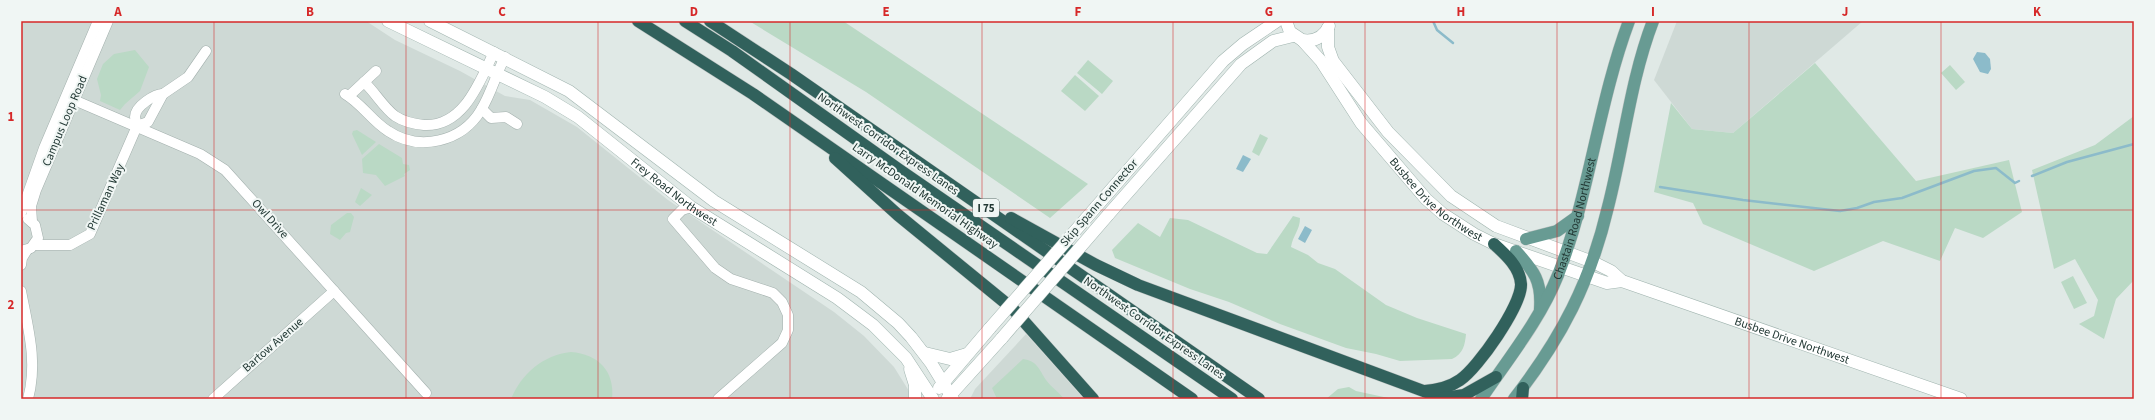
<svg xmlns="http://www.w3.org/2000/svg" width="2155" height="420" viewBox="0 0 2155 420" font-family="'Source Sans 3',sans-serif">
<style>
.built{fill:#ced9d5}
.green{fill:#bad9c5}
.water{fill:#8cbbca}
.lines{fill:none;stroke-linecap:round;stroke-linejoin:round}
.stream{stroke:#8cbbca;stroke-width:2.5}
.street-casing{stroke:#a3b0ad;stroke-width:11}
.secondary-casing{stroke:#a0b4af;stroke-width:13}
.primary-casing{stroke:#bdc3c2;stroke-width:13}
.highway-casing{stroke:#bdc3c2;stroke-width:13}
.street{stroke:#fff;stroke-width:10}
.secondary{stroke:#fff;stroke-width:12}
.primary{stroke:#689b93;stroke-width:12}
.highway{stroke:#31615c;stroke-width:12}
.secondary-bridge-casing{stroke:#a0b4af;stroke-width:13;stroke-linecap:butt}
.secondary-bridge{stroke:#fff;stroke-width:12}
.grid{fill:none;stroke:#d62828;stroke-width:1;stroke-opacity:0.55}
.labels{text-anchor:middle;dominant-baseline:central;stroke-width:4;stroke-linejoin:round;paint-order:stroke}
.shield{fill:#f0f6f4;stroke:#60716e;stroke-width:1}
.shield-label{font-size:11px;font-weight:bold;fill:#223834}
.street-label{font-size:12px;fill:#223834;stroke:#f0f6f4}
.neatline{fill:none;stroke:#d62828;stroke-width:1.5}
.grid-label{font-size:13px;text-anchor:middle;font-weight:bold;fill:#d62828}
</style>
<rect width="100%" height="100%" fill="#e0e9e6"/>
<g class="built">
<polygon points="21,21 366,21 395,40 460,71 505,96 530,100 577,127 668,200 834,312 864,336 894,367 914,399 21,399"/>
<polygon points="1677,21 1863,21 1733,133 1692,129 1654,80"/>
<polygon points="1026,334 1084,399 970,399 975,389"/>
</g>
<g class="green">
<polygon points="749,21 843,21 1088,184 1050,218 866,92"/>
<polygon points="135,50 149,67 140,91 125,104 120,110 100,101 101,95 97,79 103,64 114,54"/>
<polygon points="1088,60 1113,81 1102,94 1077,73"/>
<polygon points="1815,63 1916,181 2009,160 2022,212 1983,238 1955,228 1940,261 1883,241 1814,271 1703,224 1693,203 1654,192 1671,103 1692,129 1733,133"/>
<polygon points="1950,65 1965,82 1956,90 1941,73"/>
<polygon points="1075,75 1099,96 1085,111 1061,91"/>
<polygon points="2134,116 2134,280 2116,299 2104,339 2079,324 2094,316 2098,300 2075,259 2054,269 2032,170 2095,145"/>
<polygon points="357,130 376,142 362,155 352,134 353,131"/>
<polygon points="1260,134 1268,138 1259,156 1252,152"/>
<polygon points="379,144 402,158 403,164 409,165 410,170 404,174 405,176 385,186 376,175 363,173 362,159"/>
<polygon points="361,188 372,195 360,206 355,202"/>
<polygon points="347,213 351,213 354,217 350,232 346,233 340,240 330,234 331,225"/>
<path d="M1293,216l7,2c0,12 -7,17 -9,29l17,8 10,8 17,6 51,36 31,13 49,16c-1,11 -3,20 -14,25l-52,2 -24,-7 -30,-6 -66,-24 -51,-22 -39,-13 -75,-31 -3,-8 26,-27 22,14 10,-19 18,2 69,33 10,1z"/>
<polygon points="2073,276 2087,303 2074,309 2061,282"/>
<path d="M571,352c27,2 44,19 41,47h-101c10,-25 32,-44 60,-47z"/>
<path d="M1023,359c14,2 16,10 23,21 5,7 13,12 18,19h-67l-5,-11z"/>
<polygon points="1349,387 1356,391 1393,399 1326,399 1338,389"/>
</g>
<g class="water">
<polygon points="1977,52 1985,53 1990,59 1991,69 1988,74 1980,72 1973,59"/>
<polygon points="1243,155 1251,159 1243,172 1236,169"/>
<polygon points="1305,226 1312,230 1305,243 1298,239"/>
</g>
<g class="lines">
<g class="stream">
<polyline points="1433,21 1437,30 1453,43"/>
<polyline points="2032,176 2067,162 2134,144"/>
<polyline points="1660,187 1743,200 1840,211 1857,208 1874,202 1902,198 1974,171 1996,168 2015,183 2019,181"/>
</g>
<defs>
<g id="street">
<path d="M364,82c11,10 19,25 31,34 9,6 19,8 29,9 40,2 56,-44 70,-73"/>
<polyline points="68,93 74,100 200,154 225,170 426,393"/>
<path d="M345,94c17,10 27,27 43,37 31,21 74,11 93,-21 10,-16 15,-36 24,-53"/>
<polyline points="349,96 376,71"/>
<polyline points="482,109 491,118 506,117 517,124"/>
<polyline points="137,126 148,122 163,94 188,77 206,51"/>
<path d="M137,126c0,-3 -2,-7 -2,-9 0,-11 20,-23 28,-23"/>
<polyline points="691,207 682,210 673,219 715,268 731,279 773,293 782,302 788,315 788,330 782,343 718,399"/>
<polyline points="21,213 44,148 98,21"/>
<polyline points="32,222 31,206 36,190 108,21"/>
<polyline points="34,245 70,245 90,234 137,126"/>
<polyline points="21,251 31,248 38,238 35,225 28,219"/>
<polyline points="21,265 22,258 27,250"/>
<path d="M21,291c7,37 17,71 7,108"/>
<polyline points="213,399 334,291"/>
</g>
<g id="secondary">
<path id="s1" d="M388,21l157,76 33,20 113,90 146,91 36,27 33,33 27,41"/>
<polyline points="430,21 569,91 714,201 861,292 898,323 911,337 931,363 953,399"/>
<path d="M1286,21l4,11 12,8c12,2 22,-3 27,-14"/>
<path id="s2" d="M1328,28v19l5,14 55,71 63,64 45,30 97,36 18,9 11,10 339,118"/>
<path id="s3" d="M1302,40l19,21 40,62 65,76 17,15 31,20 20,10 113,39 15,-2"/>
<polyline points="1096,207 1223,61 1243,44 1277,21"/>
<polyline points="1108,215 1241,64 1273,41 1293,36"/>
<polyline points="925,353 950,359 967,354"/>
<polyline points="910,369 915,385 915,399"/>
<polyline points="939,388 990,328"/>
<polyline points="947,399 1002,338"/>
</g>
<g id="primary">
<polyline points="1526,239 1557,231 1578,216"/>
<path d="M1516,251c18,20 26,30 24,58"/>
<path id="s4" d="M1481,399c27,-40 59,-79 77,-124 32,-82 40,-171 71,-254"/>
<path d="M1514,399c48,-62 76,-116 94,-192 16,-62 22,-126 45,-186"/>
</g>
<g id="highway">
<polyline points="638,21 753,94 1192,399"/>
<polyline points="685,21 732,51 898,169 1232,399"/>
<polyline points="710,21 791,74 1259,399"/>
<polyline points="835,158 898,215 1013,309 1093,399"/>
<polyline points="1011,218 1096,265 1138,285 1445,399"/>
<path d="M1425,391c12,-1 25,-4 35,-11 18,-12 62,-75 61,-96 -1,-17 -16,-30 -27,-40"/>
<polyline points="1444,398 1464,395 1496,377"/>
<polyline points="1522,399 1523,388"/>
</g>
</defs>
<use href="#street" class="street-casing"/>
<use href="#secondary" class="secondary-casing"/>
<use href="#primary" class="primary-casing"/>
<use href="#highway" class="highway-casing"/>
<use href="#street" class="street"/>
<use href="#secondary" class="secondary"/>
<use href="#primary" class="primary"/>
<use href="#highway" class="highway"/>
<defs>
<g id="secondary-bridge">
<polyline points="990,328 1096,207"/>
<polyline points="1002,338 1108,215"/>
</g>
</defs>
<use href="#secondary-bridge" class="secondary-bridge-casing"/>
<use href="#secondary-bridge" class="secondary-bridge"/>
</g>
<path class="grid" d="M214,21v378M406,21v378M598,21v378M790,21v378M982,21v378M1173,21v378M1365,21v378M1557,21v378M1749,21v378M1941,21v378M21,210h2113"/>
<g class="labels">
<rect class="shield" x="973" y="199" width="26" height="18" rx="3"/>
<g class="shield-label">
<text x="986" y="208">I 75</text>
</g>
<g class="street-label">
<text transform="translate(65 121) rotate(-67)">Campus Loop Road</text>
<text transform="translate(888 144) rotate(35)">Northwest Corridor Express Lanes</text>
<text stroke="none"><textPath href="#s1" startOffset="335">Frey Road Northwest</textPath></text>
<text transform="translate(925 196) rotate(35)">Larry McDonald Memorial Highway</text>
<text transform="translate(106 197) rotate(-65)">Prillaman Way</text>
<text stroke="none"><textPath href="#s3" startOffset="210">Busbee Drive Northwest</textPath></text>
<text transform="translate(1099 203) rotate(-49)">Skip Spann Connector</text>
<text stroke="none"><textPath href="#s4" startOffset="205">Chastain Road Northwest</textPath></text>
<text transform="translate(270 219) rotate(48)">Owl Drive</text>
<text transform="translate(1154 328) rotate(35)">Northwest Corridor Express Lanes</text>
<text stroke="none"><textPath href="#s2" startOffset="586">Busbee Drive Northwest</textPath></text>
<text transform="translate(273 345) rotate(-41)">Bartow Avenue</text>
</g>
</g>
<rect width="2155" height="420" fill="none" stroke="#f0f6f4" stroke-width="44"/>
<rect x="22" y="22" width="2111" height="376" class="neatline"/>
<g class="grid-label">
<text x="118" y="16">A</text>
<text x="310" y="16">B</text>
<text x="502" y="16">C</text>
<text x="694" y="16">D</text>
<text x="886" y="16">E</text>
<text x="1078" y="16">F</text>
<text x="1269" y="16">G</text>
<text x="1461" y="16">H</text>
<text x="1653" y="16">I</text>
<text x="1845" y="16">J</text>
<text x="2037" y="16">K</text>
<text x="11" y="121">1</text>
<text x="11" y="309">2</text>
</g>
</svg>
